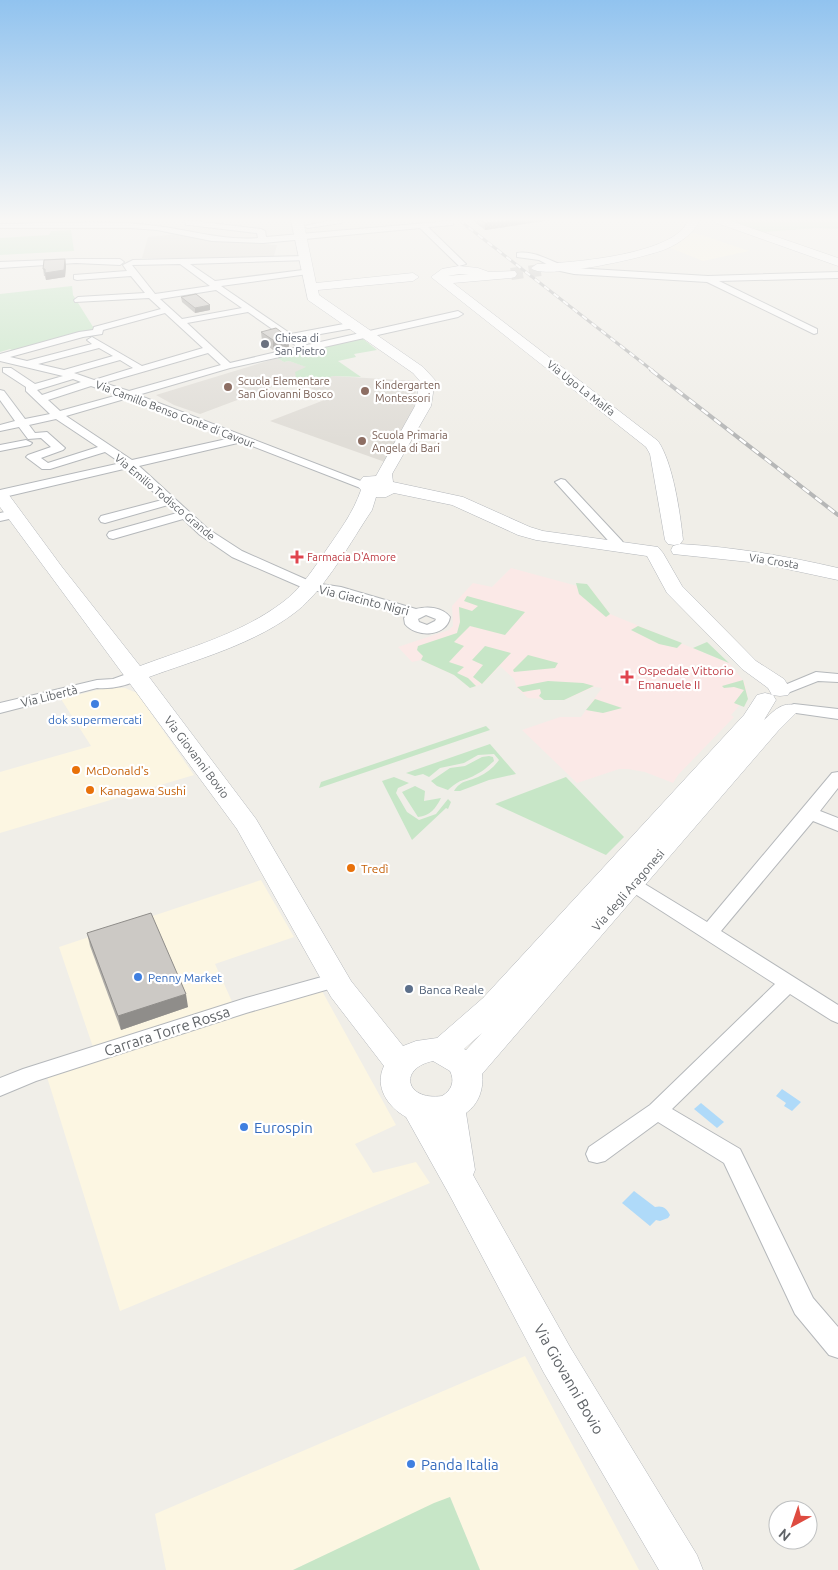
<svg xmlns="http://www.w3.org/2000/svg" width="838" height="1570" viewBox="0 0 838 1570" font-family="Ubuntu,sans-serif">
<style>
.commercial{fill:#fcf6e2}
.education{fill:#e0ddd7}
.medical{fill:#fbe9e7}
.green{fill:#c7e6c7}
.water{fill:#afdaf9}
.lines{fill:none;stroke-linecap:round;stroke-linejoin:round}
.secondary-tunnel{stroke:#cccbc8;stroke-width:12;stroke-dasharray:12 6;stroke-linecap:butt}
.street-casing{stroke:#b5b8bb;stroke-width:2}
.secondary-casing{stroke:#b4b7bb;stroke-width:1}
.street{fill:#fff;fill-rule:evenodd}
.secondary{fill:#fff;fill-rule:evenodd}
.rail-far1-casing{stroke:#b6b7b7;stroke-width:3}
.rail-casing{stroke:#b6b7b7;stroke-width:4}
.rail-far1{stroke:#fff;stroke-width:2;stroke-dasharray:6;stroke-linecap:butt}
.rail{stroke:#fff;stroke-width:2.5;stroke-dasharray:8;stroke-linecap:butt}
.wall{fill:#afada9}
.shaded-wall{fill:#8f8d8a}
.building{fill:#ccc9c5;stroke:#8f8d8a}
.worship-dot{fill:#6b7280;stroke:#fff;stroke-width:2}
.education-dot{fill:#8d6e63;stroke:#fff;stroke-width:2}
.health-dot{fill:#e0444e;stroke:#fff;stroke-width:2}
.shop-dot{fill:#3f7fe0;stroke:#fff;stroke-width:2}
.food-dot{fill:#e8710a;stroke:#fff;stroke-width:2}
.service-dot{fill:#5c6f8a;stroke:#fff;stroke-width:2}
.labels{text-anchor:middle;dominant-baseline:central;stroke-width:4.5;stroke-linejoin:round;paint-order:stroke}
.far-worship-label{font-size:11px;fill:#5b616d;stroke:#fff;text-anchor:start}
.far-education-label{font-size:11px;fill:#785e54;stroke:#fff;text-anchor:start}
.far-street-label{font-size:11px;fill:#5f6367;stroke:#fff}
.far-health-label{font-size:11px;fill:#be3a42;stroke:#fff;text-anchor:start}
.street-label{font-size:12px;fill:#5f6367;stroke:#fff}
.health-label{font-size:12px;fill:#be3a42;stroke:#fff;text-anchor:start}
.shop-label{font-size:12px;fill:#366cbe;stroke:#fff}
.food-label{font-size:12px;fill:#c56008;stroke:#fff;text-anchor:start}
.service-label{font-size:12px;fill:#4e5e75;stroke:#fff;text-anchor:start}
.near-street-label{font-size:15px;fill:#5f6367;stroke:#fff}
.near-shop-label{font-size:15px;fill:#366cbe;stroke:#fff;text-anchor:start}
</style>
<rect width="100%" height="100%" fill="#f0eee8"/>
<g class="commercial">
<polygon points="691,232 708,237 749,251 703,261 668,247"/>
<polygon points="105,688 125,688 137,693 194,775 0,833 0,772 91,746 61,699"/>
<polygon points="261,880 294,937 215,964 234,1006 96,1056 59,947"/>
<polygon points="322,991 396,1125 355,1144 373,1173 416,1162 430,1183 120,1311 47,1077 217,1023 295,995"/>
<polygon points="525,1356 639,1570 480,1570 450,1497 293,1570 166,1570 155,1514"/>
</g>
<g class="education">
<polygon points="178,234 221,241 277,245 273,259 142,258 148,237"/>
<polygon points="277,358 284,362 289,361 307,367 296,378 306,381 316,382 333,376 417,381 414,410 385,462 270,421 327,399 296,378 200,414 174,405 156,395"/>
</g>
<polygon class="medical" points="511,568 592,590 610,614 729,663 745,683 748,699 744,707 740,705 731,715 734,717 678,775 673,783 645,772 628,769 619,769 577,783 522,730 560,717 581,717 602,688 594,687 564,700 528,698 517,688 514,679 500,666 482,684 470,688 454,675 421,660 412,662 398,647 449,630 453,626 452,606 473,583 492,587"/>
<g class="green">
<polygon points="726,220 838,220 838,229 817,228 764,232"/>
<polygon points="71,230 74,251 0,255 0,238 49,235 51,231"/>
<polygon points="72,286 73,295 95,330 14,351 10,349 0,352 0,294"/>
<polygon points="362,338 377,350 354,354 356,357 338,361 361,377 333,376 316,382 296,378 295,372 306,367 289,361 284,362 277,358"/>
<polygon points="576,583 587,584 610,614 606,617 579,594"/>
<polygon points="467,596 525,612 505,635 470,626 454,642 464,646 449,662 464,667 457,673 468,678 476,686 470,688 454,675 421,660 423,656 417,650 418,646 457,633 460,622 459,607 472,611 478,606 464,601"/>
<polygon points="638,626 682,643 677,648 659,644 631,630"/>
<polygon points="707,642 729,663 693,648"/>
<polygon points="485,646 511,653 482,684 473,677 483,665 472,660"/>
<polygon points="528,655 558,663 555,668 514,672 513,670"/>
<polygon points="743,680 748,699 744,707 734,703 744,690 734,687 724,688 722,686"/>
<polygon points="548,681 583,683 594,686 564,700 544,700 539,696 541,693 540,689 523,692 517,687"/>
<polygon points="595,699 622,708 603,713 586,710"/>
<polygon points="486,726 490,730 319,788 321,782"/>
<path d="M490,744l26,30 -27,6 -29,11h-6c7,-11 13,-9 24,-14 9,-4 16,-10 21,-17l-5,-6 -16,1 -14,8 -24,5 -11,9 -6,-3 -8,2 -9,-3z"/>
<path d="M489,756l4,1 1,4c-5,4 -10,10 -17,13 -13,8 -15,3 -29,16l-11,-4 -6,-5 19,-13 15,-2 17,-9z"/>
<polygon points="394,777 409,783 398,788 396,793 407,812 419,820 436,814 448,799 451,802 448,809 446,808 412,840 382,781"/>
<polygon points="566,777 624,837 606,855 495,804"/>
<path d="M415,786l10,5 -1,10 17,-3c-5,10 -11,18 -23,19l-16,-25z"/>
<polygon points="450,1497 480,1570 293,1570 434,1503"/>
</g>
<g class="water">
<polygon points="782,1089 801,1102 792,1111 784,1106 786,1103 776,1096"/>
<polygon points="701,1103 724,1122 717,1128 694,1109"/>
<path d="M634,1191l21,16c7,-2 12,1 15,8l-2,3 -8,3 -4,-1 -6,6 -28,-23z"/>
</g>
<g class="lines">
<polyline class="secondary-tunnel" points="511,274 541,270"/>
<defs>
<g id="street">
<path d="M185,220l76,9 4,2 1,6 184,-16h3v4l-25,2 38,37 -7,2 -39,-38 -157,15 -51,-2 -55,-11 -26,-2h-131v-4c50,0 107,-5 156,2 35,4 67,15 102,12l-1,-5 -68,-8h-3z"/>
<polygon points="334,220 345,221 341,223 308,228 304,226"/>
<path d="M517,253c21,-3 37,12 57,15l134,8 130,-4v6l-119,3 98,48v4l-3,1 -107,-52 -133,-8 -14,-3 -21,-11 -22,-3z"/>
<path d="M305,256h3v4l-118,4 25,17 96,-12v4l-3,1 -87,12 70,48 63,-12 5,3 -5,3 -56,10 9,7 151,-34 5,3 -5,3 -228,51 -92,27 233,90 2,2 -2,2h-8l-121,-47 -103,24 69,63 34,22 72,32 27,4 75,22c12,-3 26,-2 34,8 -3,20 -34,21 -45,7l-1,-6 3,-3 -72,-21 -29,-5 -74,-32 -32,-22 -17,-16 -70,20 -4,-1 -2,-3 2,-3 68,-19 -9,-8 -63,18 -4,-1 -2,-3 2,-3 61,-16 -34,-32 -128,30v-8l121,-27 -16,-11 -55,17h-8l-16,-12 2,-2 23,-8 -10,-9 -13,1 -9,-12 -19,4v-6l15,-4 -15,-21v-10l4,1 21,28 25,-5 -24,-23v-4l-23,-15v-4h8l24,16 28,-8 -63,-15v-7l79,-22 14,-2 1,-3 67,-18 -12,-11 -74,4 -1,-2 4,-3 67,-4 -14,-17 -54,4 -3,-1v-4l53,-4 -4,-6 10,-5zM180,264l30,22 -55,8 -23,-29zM216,290l26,18 -60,11 -22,-20zM248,312l50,35 -68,16 -43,-40zM165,313l38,35 -61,18 -50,-29 -5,3 5,4 -65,17 -17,-4 73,-20 19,-3 1,-4zM99,348l14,8 -49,14 -26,-6zM208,353l13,12 -92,26 -25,-8zM120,360l13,8 -39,12 -20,-7zM73,379l8,3 -39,13 -5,-5zM91,386l27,9 -58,16 -12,-11zM128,398l103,40 -99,22 -66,-44zM56,419l42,28 -50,16 -7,-5 22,-8 2,-2 -18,-16 -12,1 -6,-8zM426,615l10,4 -1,2 -8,4 -8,-3 -1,-3z"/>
<polygon points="76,259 120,259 124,262 120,265 76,263 0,268 0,262"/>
<polygon points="26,440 32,443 30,445 0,451 0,445"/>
<polygon points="561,479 565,480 622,541 624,544 622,547 614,547 557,484 555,482"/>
<polygon points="14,510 18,511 20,514 18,517 0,521 0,513"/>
<path d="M135,671l5,1 2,3c-9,11 -31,14 -45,13l-97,25v-10l97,-23 16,-1z"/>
<polygon points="816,672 838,674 838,682 818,681 785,694 780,693 778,690 780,687"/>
<polygon points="794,704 838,709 838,719 789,712 786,709 789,706"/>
<polygon points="838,772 838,788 820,811 838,818 838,831 813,821 721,931 838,1005 838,1023 831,1020 790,994 672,1109 740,1149 813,1298 838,1327 838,1358 829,1355 795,1314 724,1163 658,1122 605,1161 597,1163 589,1161 586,1154 589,1147 650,1105 775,984 618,883 615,879 618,875 624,873 630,875 707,922 832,773"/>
<polygon points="336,973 343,975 346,980 343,985 246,1013 36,1081 0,1096 0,1078 23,1069 246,998"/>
</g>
<g id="secondary">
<path d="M291,220h12l13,63 97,-10 6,4 -6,4 -95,9 1,5 104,72 12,13 -4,26 -39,68 1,8 70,15 67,30 13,4 115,16 5,6 19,33 74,75 28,18 7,11 -3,5 -8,1 -8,-1 -4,-7 -26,-19 -75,-76 -20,-37 -111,-16 -18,-5 -66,-30 -58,-12 -8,4h-10l-4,13c-21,31 -46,78 -75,101 -42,33 -99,48 -148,66l107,142 95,162 52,65 13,-5 21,-3 46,-40 261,-283 13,-20 8,-2 8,2 3,5 -12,20c10,-9 17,-18 32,-15l3,5 -21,21 -296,343c2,14 -3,30 -16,39l9,57 -2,5 97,172 127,208 6,15h-44l-115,-197 -95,-179 -43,-77c-18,-10 -32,-30 -22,-51l-53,-69 -94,-168 -237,-322v-17l6,1 56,76 78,99c48,-18 101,-32 143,-64 18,-13 31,-34 44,-53 13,-19 26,-36 34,-59l-4,-5 6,-8 13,-1 39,-70 5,-25 -7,-8 -105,-73zM482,1033l-16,17 -2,-1zM433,1061l17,10c5,10 2,19 -8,25 -37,5 -44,-28 -9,-35z"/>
<path d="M688,220h12c-6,13 -20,23 -34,29 -19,8 -123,32 -135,19l6,-4c32,-1 140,-9 151,-44z"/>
<polygon points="712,220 728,220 838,258 838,266 714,222"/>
<path d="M459,266l19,2 11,4 26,-1 2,3 -2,3 -4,1 -58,5 205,158c15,22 22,71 25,99l-3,4 -6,1 -6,-1 -3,-4 -15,-86 -4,-7 -215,-170 11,-8zM459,274h10l-21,2z"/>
<path d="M680,544c54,3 106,12 158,24v12l-79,-17 -86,-9 -2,-4 2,-4z"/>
</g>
</defs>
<use href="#street" class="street-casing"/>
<use href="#secondary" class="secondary-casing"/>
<use href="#street" class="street"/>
<use href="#secondary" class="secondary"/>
<defs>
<polyline id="rail-far1" points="459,220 653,371"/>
<polyline id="rail" points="651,370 838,515"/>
</defs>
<use href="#rail-far1" class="rail-far1-casing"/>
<use href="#rail" class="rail-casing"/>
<use href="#rail-far1" class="rail-far1"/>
<use href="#rail" class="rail"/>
</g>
<g class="wall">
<polygon points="472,220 551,220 485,230"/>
<polygon points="65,259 66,266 65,277 46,280 45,276 44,276 43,269"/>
<polygon points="181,297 210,310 195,313 182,302"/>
<polygon points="261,332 288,337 289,347 273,350 262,341"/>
<polygon points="87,933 188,1007 121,1030 90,946"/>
</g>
<g class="shaded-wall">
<polygon points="513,220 551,220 485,230 485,223"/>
<polygon points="65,259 66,266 65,277 46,280 45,273"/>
<polygon points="210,305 210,310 195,313 195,308"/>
<polygon points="288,337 289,347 273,350 273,340"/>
<polygon points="186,994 188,1007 121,1030 118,1016"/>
</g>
<g class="building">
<polygon points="480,220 513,220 485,223"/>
<polygon points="65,259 64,270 45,273 45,269 43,269 44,260"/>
<polygon points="196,294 210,305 195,308 181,297"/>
<polygon points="276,328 288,337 273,340 261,332"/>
<polygon points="151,913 186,994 118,1016 87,933"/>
</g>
<linearGradient id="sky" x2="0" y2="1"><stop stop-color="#91c3ef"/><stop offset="0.5" stop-color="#f8f7f5"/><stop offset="1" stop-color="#f8f7f5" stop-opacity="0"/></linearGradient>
<rect width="838" height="440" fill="url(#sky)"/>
<circle class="worship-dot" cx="265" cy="344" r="5"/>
<g class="education-dot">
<circle cx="228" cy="387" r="5"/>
<circle cx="365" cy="391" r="5"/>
<circle cx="362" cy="441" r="5"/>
</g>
<g class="health-dot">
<path d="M294.5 549.5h5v5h5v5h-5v5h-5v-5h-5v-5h5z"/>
<path d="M624.5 669.5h5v5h5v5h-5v5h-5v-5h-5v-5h5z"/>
</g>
<g class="shop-dot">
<circle cx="95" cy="704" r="5"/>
<circle cx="138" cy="977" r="5"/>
<circle cx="244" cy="1127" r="5"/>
<circle cx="411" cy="1464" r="5"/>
</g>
<g class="food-dot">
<circle cx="76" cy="770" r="5"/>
<circle cx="90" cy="790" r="5"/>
<circle cx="351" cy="868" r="5"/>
</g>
<circle class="service-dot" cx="409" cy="989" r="5"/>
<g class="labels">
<g class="far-worship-label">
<text x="275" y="338">Chiesa di<tspan x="275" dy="13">San Pietro</tspan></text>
</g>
<g class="far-education-label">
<text x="238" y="381">Scuola Elementare<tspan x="238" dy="13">San Giovanni Bosco</tspan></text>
<text x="375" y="385">Kindergarten<tspan x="375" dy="13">Montessori</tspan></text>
<text x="372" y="435">Scuola Primaria<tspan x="372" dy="13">Angela di Bari</tspan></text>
</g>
<g class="far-street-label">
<text transform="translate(581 388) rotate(38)">Via Ugo La Malfa</text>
<text transform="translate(175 414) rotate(21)">Via Camillo Benso Conte di Cavour</text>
<text transform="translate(165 497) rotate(40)">Via Emilio Todisco Grande</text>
<text transform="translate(774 561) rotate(9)">Via Crosta</text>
</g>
<g class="far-health-label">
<text x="307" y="557">Farmacia D'Amore</text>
</g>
<g class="street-label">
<text transform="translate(364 600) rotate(14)">Via Giacinto Nigri</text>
<text transform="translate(49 696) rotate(-14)">Via Libertà</text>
<text transform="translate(197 757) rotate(53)">Via Giovanni Bovio</text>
<text transform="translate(628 890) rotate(-49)">Via degli Aragonesi</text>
</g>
<g class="health-label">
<text x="638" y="670">Ospedale Vittorio<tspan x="638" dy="14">Emanuele II</tspan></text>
</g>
<g class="shop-label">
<text x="95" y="719">dok supermercati</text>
<text x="148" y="977" text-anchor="start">Penny Market</text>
</g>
<g class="food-label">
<text x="86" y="770">McDonald's</text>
<text x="100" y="790">Kanagawa Sushi</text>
<text x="361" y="868">Tredì</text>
</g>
<g class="service-label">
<text x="419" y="989">Banca Reale</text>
</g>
<g class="near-street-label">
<text transform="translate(167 1031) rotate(-18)">Carrara Torre Rossa</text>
<text transform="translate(569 1379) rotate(60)">Via Giovanni Bovio</text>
</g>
<g class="near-shop-label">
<text x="254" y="1127">Eurospin</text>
<text x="421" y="1464">Panda Italia</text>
</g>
</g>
<g transform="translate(793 1525) rotate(220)"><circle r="24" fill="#ffffff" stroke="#bfc1c2"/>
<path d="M0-4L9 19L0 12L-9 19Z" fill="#de4b40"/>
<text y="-8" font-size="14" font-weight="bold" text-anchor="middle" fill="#5f6367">N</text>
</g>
</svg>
